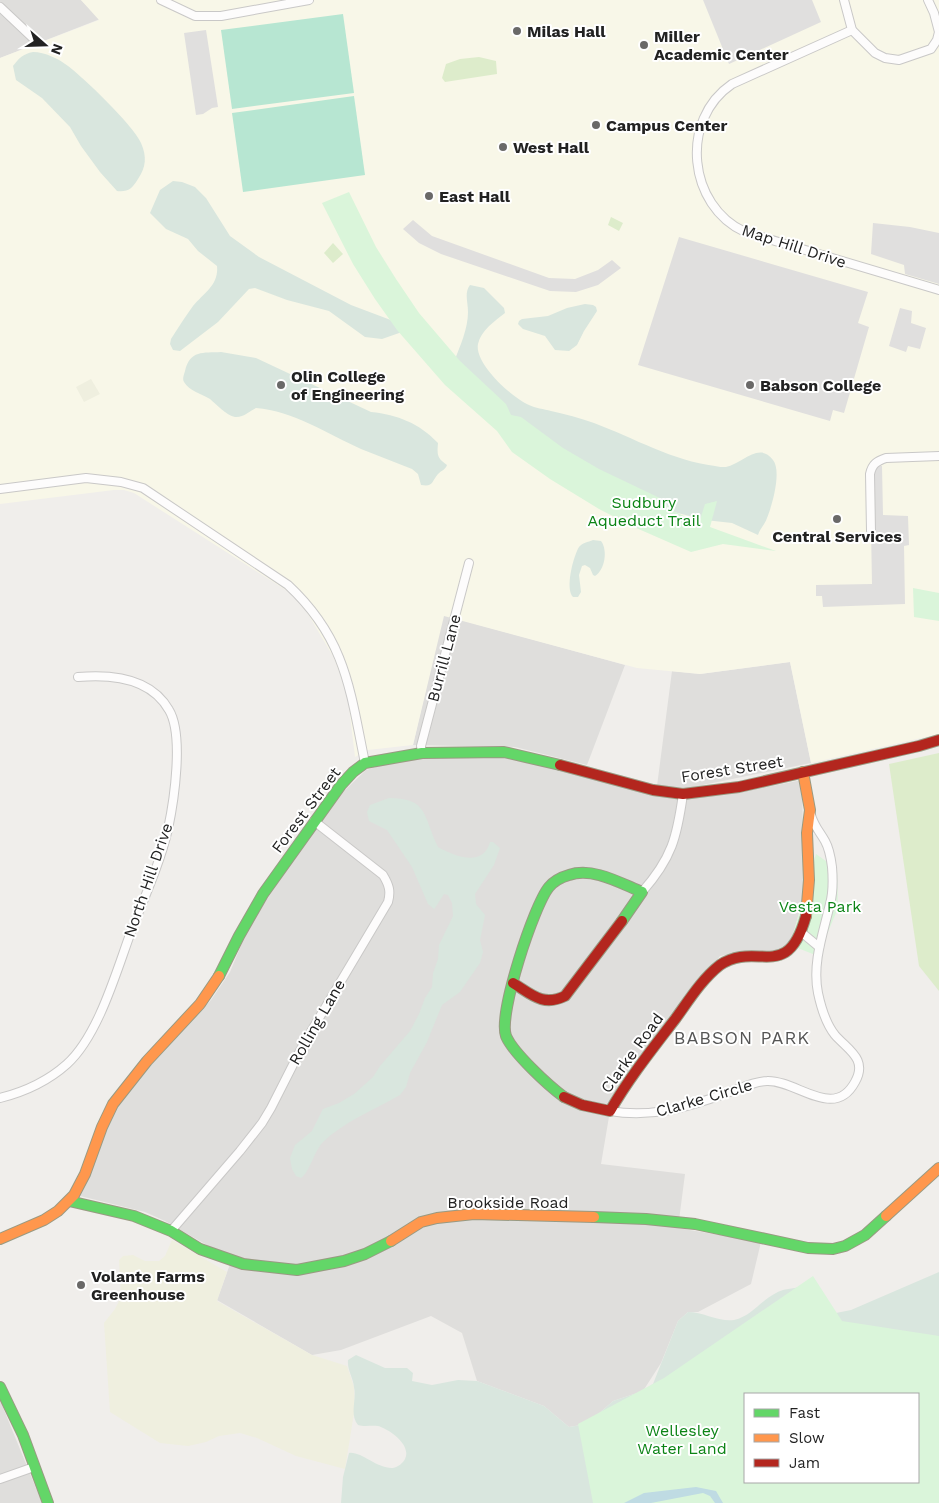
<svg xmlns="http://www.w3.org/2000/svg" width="939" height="1503" viewBox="0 0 939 1503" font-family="'Work Sans',sans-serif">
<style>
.residential{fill:#dfdedc}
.education{fill:#f8f7e8}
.farmland{fill:#efefdf}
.grass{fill:#ddeccb}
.wetland{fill:#d9e6de}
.park{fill:#daf5da;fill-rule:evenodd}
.pitch{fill:#b7e6d2}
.parking{fill:#e0dfde}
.water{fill:#bfdbe3}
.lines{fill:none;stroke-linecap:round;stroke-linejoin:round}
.street-casing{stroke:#c9c8c7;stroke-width:10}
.fast-casing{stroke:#999a82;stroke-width:12}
.slow-casing{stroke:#999a82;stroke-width:12}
.jam-casing{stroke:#999a82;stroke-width:12}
.street{stroke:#fdfcfc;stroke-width:8}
.fast{stroke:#63d668;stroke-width:10}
.slow{stroke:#ff974d;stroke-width:10}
.jam{stroke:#b3261e;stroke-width:10}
.poi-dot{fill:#6a6968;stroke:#fff;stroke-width:2}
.labels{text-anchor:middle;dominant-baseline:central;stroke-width:4;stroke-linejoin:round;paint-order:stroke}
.poi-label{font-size:16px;font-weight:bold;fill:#222;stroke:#fff;text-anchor:start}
.street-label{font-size:16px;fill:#222;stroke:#fff}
.park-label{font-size:16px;fill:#0c8416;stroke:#fff}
.neighbourhood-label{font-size:18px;letter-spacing:1px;fill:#555;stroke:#fff}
</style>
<rect width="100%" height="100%" fill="#f0eeeb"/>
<g class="residential">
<polygon points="0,0 81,0 100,19 0,58"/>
<polygon points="443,615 625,665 587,765 515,747 413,745"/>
<polygon points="790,662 811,763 688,788 657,786 672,671 700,674"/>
<polygon points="440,756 513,758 673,799 727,795 802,780 804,895 790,945 770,953 746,952 720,956 612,1099 601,1164 685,1174 678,1228 761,1242 751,1284 698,1312 688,1312 678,1321 661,1363 643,1391 613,1401 587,1424 569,1427 544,1406 477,1381 462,1333 431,1316 341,1350 312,1355 217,1300 233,1256 212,1248 165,1221 145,1212 80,1196 111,1117 135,1082 211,1000 230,972 249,926 307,840 344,791 366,770 392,762"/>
<polygon points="0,1402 2,1405 42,1503 0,1503"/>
</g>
<polygon class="education" points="81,0 939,0 939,734 811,763 790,662 700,674 637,668 444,616 413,745 368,750 355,757 348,699 341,677 334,658 308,614 292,594 134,493 124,490 114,490 0,504 0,58 99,20"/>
<g class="farmland">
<polygon points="91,379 100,394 84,402 76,387"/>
<polygon points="172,1240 227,1272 217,1301 312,1355 347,1366 354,1387 355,1407 345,1469 296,1456 257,1438 240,1433 219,1436 206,1442 188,1446 160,1443 110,1412 104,1323 115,1309 121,1297 119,1260 123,1256 133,1255 145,1261 159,1261 165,1256"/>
</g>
<g class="grass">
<polygon points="479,57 496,61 497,74 445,82 442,78 446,64 460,59"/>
<polygon points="611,217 623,223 619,231 608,225"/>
<polygon points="333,243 343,254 333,263 324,253"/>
<polygon points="939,753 939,991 919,966 889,764"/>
</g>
<g class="wetland">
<path d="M33,52c12,0 26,7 35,14 17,13 65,59 73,77 6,14 5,24 -3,36 -6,10 -10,13 -21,12l-17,-19 -19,-26 -11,-19 -28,-29 -26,-18 -3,-14c6,-8 10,-12 20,-14z"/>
<path d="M173,181l9,1 13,5 11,11 24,38 29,21 92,48 45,17 6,10 -20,7 -17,-2 -36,-26 -42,-11 -32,-12 -6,1 -31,33 -38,29 -7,-1 -3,-6 1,-5c7,-11 14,-22 22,-33 11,-13 26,-21 24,-40l-19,-15 -10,-12 -22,-10 -16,-16 10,-23z"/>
<path d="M470,285l14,3 20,20 1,5c-10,8 -24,17 -27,31 -4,19 34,54 51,61 6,3 15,4 22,6 14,3 29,7 43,12 40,15 79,38 121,43 3,1 8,1 11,1 16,-3 33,-26 47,-7 9,11 -1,46 -6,58 -2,6 -7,11 -9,17l-26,-12 -27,-3 -35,-9 -125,-64 -91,-85c6,-16 14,-33 14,-50 0,-10 -4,-19 2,-27z"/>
<polygon points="585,304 593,305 596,307 597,311 584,331 577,345 569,351 555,350 545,336 523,329 518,324 519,321 522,319 548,316 567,308"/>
<path d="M221,352l35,6 115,54c27,3 48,11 67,31 -1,12 -1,15 9,22 -2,5 -5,5 -9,9 -7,8 -4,13 -17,11l-3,-11 -6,-5c-17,-7 -34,-13 -51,-20 -33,-15 -68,-38 -105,-41 -6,3 -13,10 -21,9 -9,-2 -18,-12 -25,-18 -8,-5 -21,-8 -26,-17 -2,-3 0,-7 1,-11 5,-21 18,-18 36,-19z"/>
<path d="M593,540l8,1c7,9 4,29 -6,35l-2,-1 -3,-7 -5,-3 -3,1 -3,9 2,17 -3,5h-5c-8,-8 0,-40 6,-50 3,-4 9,-5 14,-7z"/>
<path d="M389,798c40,0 34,19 49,49 16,9 45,21 52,-5h3l7,6 -6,17 -19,29 1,10 9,11 -5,25 3,12 -3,11 -20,29 -18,13 -15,37 -17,31 -4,14 -6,8c-26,15 -55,26 -77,47 -9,9 -13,30 -22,36l-5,-2 -4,-7 -2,-11 5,-13 17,-14 11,-22 16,-6 15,-9 19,-17 7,-11 30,-35 9,-17 6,-16 7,-11 1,-14 5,-14 1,-14 14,-29 -1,-13 -4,-8 -4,-1 -9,14 -1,1 -6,-5 -16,-37 -25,-37 -18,-9 -2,-9 3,-7z"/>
<path d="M939,1272v94l-194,28v88h173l21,21h-598l2,-26 6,-24c12,-2 28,16 44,15 5,-1 10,-5 12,-9 7,-14 -16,-30 -27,-33 -7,-1 -13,1 -20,-1 -9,-11 -1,-25 -4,-38 -1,-10 -7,-17 -6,-27l8,-5 29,13h22l6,5 -1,8 20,4 26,-5 19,1 67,25 25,21 18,-3 26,-23 30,-10 10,-7 25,-63 10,-9c15,0 31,10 46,8 18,-4 26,-19 42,-27 6,-4 15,-4 23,-6l37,26 15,-3z"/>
</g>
<g class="park">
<polygon points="349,192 376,247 396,279 419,313 460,361 506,404 511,415 521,417 563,448 599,469 664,500 671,510 699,523 705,504 717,501 710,527 776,551 723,544 691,552 634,527 599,509 550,479 512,452 497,431 445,385 397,330 375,299 353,264 322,203"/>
<polygon points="913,588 939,593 939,621 914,617"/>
<polygon points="816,854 837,869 838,908 818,956 790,945"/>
<path d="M813,1276l29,45 97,15v167h-346l-15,-79 86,-46zM745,1394h173v88h-173z"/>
</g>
<g class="pitch">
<polygon points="343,14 354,93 232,109 221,30"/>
<polygon points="354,96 365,175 243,192 232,113"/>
</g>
<g class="parking">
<polygon points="703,0 812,0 821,22 729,64"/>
<polygon points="206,30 218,107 212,108 203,114 196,115 184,33"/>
<polygon points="413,220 432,236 549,278 575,279 598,270 612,260 621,268 598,285 576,292 550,291 441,254 419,243 403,229"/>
<polygon points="873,223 910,227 939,233 939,284 905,274 904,265 871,254"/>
<polygon points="679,237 868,292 858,323 869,327 844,413 833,410 830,421 638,365"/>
<polygon points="900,308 912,311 911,323 926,328 920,349 908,346 906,352 889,346"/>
<polygon points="872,466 882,466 883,515 908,516 909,545 904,546 905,604 823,607 822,596 816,596 816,585 872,584 870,474"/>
</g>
<polygon class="water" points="696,1487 716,1491 723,1503 715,1503 710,1496 703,1493 651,1503 624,1503 644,1493"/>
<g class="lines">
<defs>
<g id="street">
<polyline points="161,0 195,16 221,16 309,0"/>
<polyline points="844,0 852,30 875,53 885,58 899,60 931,49 937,40 939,32 934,13 928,0"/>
<polyline points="0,7 34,39"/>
<path d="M852,30l-120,54c-53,36 -44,122 13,148l194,58"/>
<path d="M0,489l86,-11 35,4 22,6 145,97c58,54 62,105 77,178"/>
<path d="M871,531l-1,-57c2,-10 7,-13 16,-16l53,-2"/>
<polyline points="422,753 421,746 469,563"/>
<path d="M642,892c30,-34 35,-55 41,-98"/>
<polyline points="801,932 819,947"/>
<path d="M0,1098c24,-6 48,-17 67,-34 32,-29 50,-95 65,-135 13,-33 28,-66 36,-100 6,-28 16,-94 1,-119 -18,-32 -57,-36 -91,-33"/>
<path d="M610,1111c40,7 76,-3 114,-17 13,-4 29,-13 43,-13 30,-1 67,40 88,1 13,-23 -7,-32 -20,-47 -9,-11 -14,-28 -17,-42 -6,-30 5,-59 12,-89 3,-11 3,-25 2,-37 -1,-8 -3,-19 -7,-26 -5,-9 -11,-15 -14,-26"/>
<path d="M171,1231l69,-80 22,-28 9,-15 32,-63 85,-143c3,-11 1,-17 -5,-27l-69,-54"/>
<polyline points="0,1479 34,1467"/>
</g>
<g id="fast">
<polyline points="219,976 239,936 263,894 341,785 353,772 365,763 422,753 504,752 560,765"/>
<path d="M564,1097c-15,-11 -51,-44 -58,-61 -8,-22 28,-131 43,-149 5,-6 13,-10 20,-12 24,-8 51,8 73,17l-20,29"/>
<polyline points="69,1201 134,1216 171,1231 200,1249 243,1264 297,1270 344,1261 365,1254 391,1241"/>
<polyline points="594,1217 646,1219 695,1224 808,1248 833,1249 845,1246 865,1235 886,1216"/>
<polyline points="0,1387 23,1435 48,1503"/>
</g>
<g id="slow">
<polyline points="803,772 810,810 807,833 809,880 806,916"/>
<polyline points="886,1216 939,1168"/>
<polyline points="0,1239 44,1220 58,1211 74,1195 85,1174 102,1127 113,1104 147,1061 200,1004 219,976"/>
<polyline points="391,1241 421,1222 437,1218 474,1214 594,1217"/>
</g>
<g id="jam">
<polyline points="560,765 653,790 683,794 739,787 919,746 939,740"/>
<path d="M513,983c18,11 30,24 52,13l57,-75"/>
<path d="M564,1097l18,8 28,6c19,-33 43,-63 66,-93 13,-18 26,-39 44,-53 37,-25 67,19 86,-49"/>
</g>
</defs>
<use href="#street" class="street-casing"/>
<use href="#fast" class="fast-casing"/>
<use href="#slow" class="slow-casing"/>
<use href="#jam" class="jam-casing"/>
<use href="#street" class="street"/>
<use href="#fast" class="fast"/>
<use href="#slow" class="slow"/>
<use href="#jam" class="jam"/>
</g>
<g class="poi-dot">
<circle cx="517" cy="31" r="5"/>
<circle cx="644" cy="45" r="5"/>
<circle cx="596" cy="125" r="5"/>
<circle cx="503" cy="147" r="5"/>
<circle cx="429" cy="196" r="5"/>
<circle cx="281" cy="385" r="5"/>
<circle cx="750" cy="385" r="5"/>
<circle cx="837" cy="519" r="5"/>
<circle cx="81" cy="1285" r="5"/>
</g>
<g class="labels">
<g class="poi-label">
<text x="527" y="31">Milas Hall</text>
<text x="654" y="36">Miller<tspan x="654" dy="18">Academic Center</tspan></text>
<text x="606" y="125">Campus Center</text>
<text x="513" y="147">West Hall</text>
<text x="439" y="196">East Hall</text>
<text x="291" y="376">Olin College<tspan x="291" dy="18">of Engineering</tspan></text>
<text x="760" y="385">Babson College</text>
<text x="837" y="536" text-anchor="middle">Central Services</text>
<text x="91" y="1276">Volante Farms<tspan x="91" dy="18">Greenhouse</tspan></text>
</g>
<g class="street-label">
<text transform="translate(794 246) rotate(18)">Map Hill Drive</text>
<text transform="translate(444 658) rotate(-75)">Burrill Lane</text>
<text transform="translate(732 769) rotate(-9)">Forest Street</text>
<text transform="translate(306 810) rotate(-53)">Forest Street</text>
<text transform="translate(148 880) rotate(-71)">North Hill Drive</text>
<text transform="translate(317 1022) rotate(-60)">Rolling Lane</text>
<text transform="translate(632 1053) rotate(-54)">Clarke Road</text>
<text transform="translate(704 1098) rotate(-16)">Clarke Circle</text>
<text x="508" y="1202">Brookside Road</text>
</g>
<g class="park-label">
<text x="644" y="502">Sudbury<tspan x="644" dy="18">Aqueduct Trail</tspan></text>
<text x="820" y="906">Vesta Park</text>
<text x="682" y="1430">Wellesley<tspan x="682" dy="18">Water Land</tspan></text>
</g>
<g class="neighbourhood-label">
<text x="742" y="1037">BABSON PARK</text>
</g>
</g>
<rect x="744" y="1393" width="175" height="90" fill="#ffffff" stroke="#a7a7a7"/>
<rect x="754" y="1409" width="25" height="8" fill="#63d668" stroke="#a7a7a7"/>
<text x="789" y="1418" font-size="15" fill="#222222">Fast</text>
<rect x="754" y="1434" width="25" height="8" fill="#ff974d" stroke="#a7a7a7"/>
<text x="789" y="1443" font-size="15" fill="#222222">Slow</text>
<rect x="754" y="1459" width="25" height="8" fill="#b3261e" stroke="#a7a7a7"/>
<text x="789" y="1468" font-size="15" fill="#222222">Jam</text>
<g transform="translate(45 45) rotate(110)" stroke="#ffffff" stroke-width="4" paint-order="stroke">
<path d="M0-4L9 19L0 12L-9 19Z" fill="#222222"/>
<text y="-8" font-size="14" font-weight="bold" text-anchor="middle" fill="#222222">N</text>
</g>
</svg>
